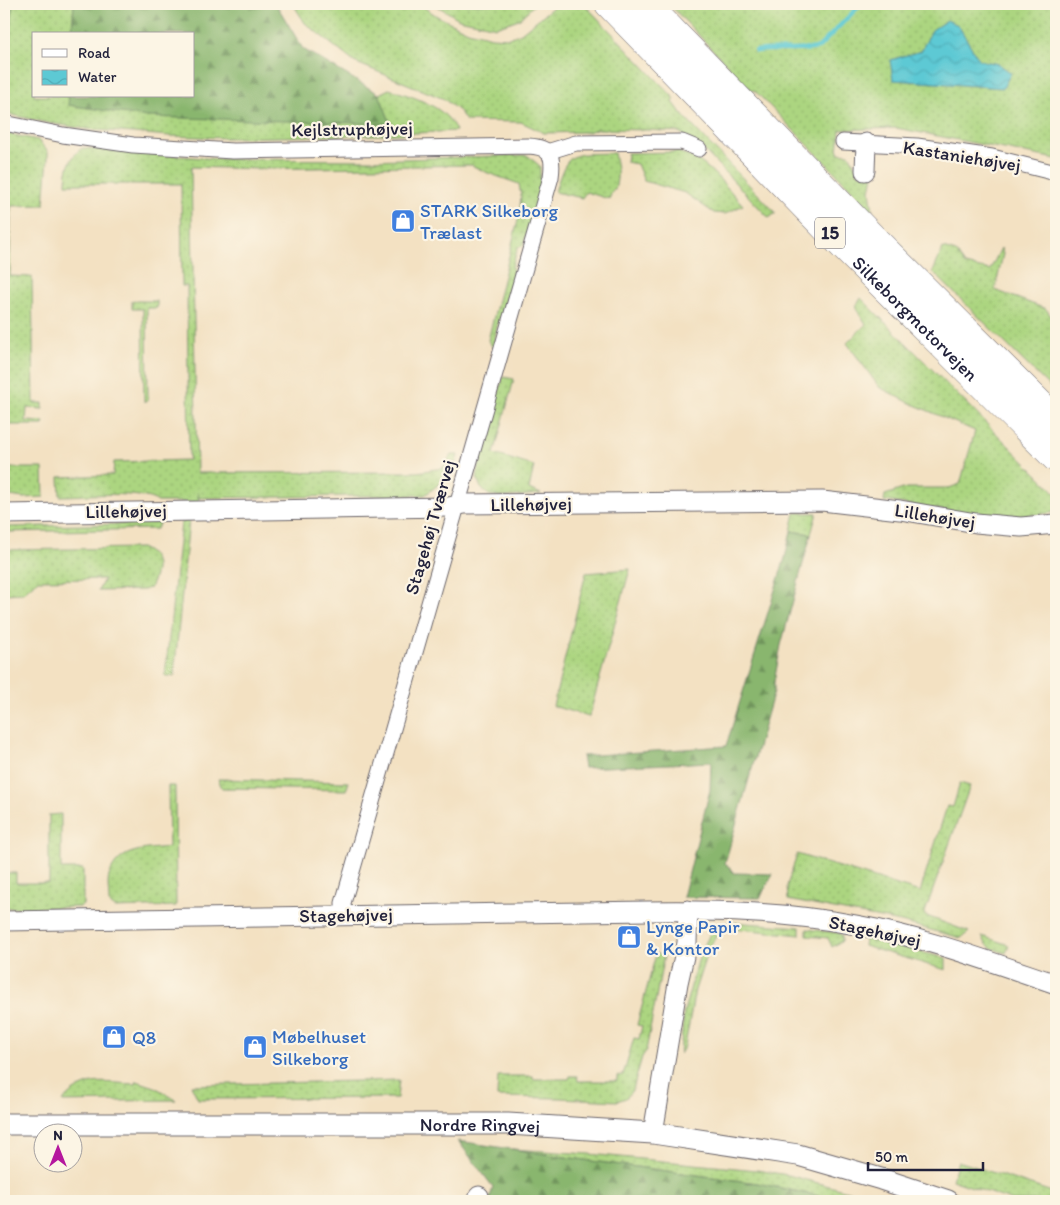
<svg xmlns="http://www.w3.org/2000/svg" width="1060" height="1205" viewBox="0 0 1060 1205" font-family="Itim,sans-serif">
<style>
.grass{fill:url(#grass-dots);stroke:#677c5e}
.forest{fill:url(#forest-firs);stroke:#566c54}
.water{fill:url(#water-waves);stroke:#407688}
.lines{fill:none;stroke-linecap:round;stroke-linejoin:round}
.stream{stroke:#5dc9d4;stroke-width:4.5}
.minor-casing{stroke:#6b656a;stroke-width:17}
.tertiary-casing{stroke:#6b656a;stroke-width:21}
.secondary-casing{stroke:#6b656a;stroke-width:23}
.motorway-casing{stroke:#6b656a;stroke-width:29}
.minor{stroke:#fff;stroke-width:15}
.tertiary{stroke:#fff;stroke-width:19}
.secondary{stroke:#fff;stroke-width:21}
.motorway{stroke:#fff;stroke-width:28}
.labels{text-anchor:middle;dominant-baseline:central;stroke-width:4.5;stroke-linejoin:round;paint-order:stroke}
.shield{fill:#fcf5e5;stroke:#63616e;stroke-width:1}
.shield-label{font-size:18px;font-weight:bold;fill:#22223b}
.street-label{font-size:19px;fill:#22223b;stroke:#fcf5e5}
.shop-label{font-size:19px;fill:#366cbe;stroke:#fcf5e5;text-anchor:start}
</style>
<defs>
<pattern id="grass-dots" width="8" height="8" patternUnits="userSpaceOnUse" patternTransform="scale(1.25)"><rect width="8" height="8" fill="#acd580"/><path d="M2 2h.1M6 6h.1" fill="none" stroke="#94b770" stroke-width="1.8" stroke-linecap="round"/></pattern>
<pattern id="forest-firs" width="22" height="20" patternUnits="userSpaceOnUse" patternTransform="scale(1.25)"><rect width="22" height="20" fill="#89b66e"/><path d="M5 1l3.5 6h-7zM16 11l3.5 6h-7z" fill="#70945c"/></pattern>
<pattern id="water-waves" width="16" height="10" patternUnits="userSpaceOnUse" patternTransform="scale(1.25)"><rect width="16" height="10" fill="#5dc9d4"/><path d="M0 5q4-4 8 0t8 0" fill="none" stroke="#51acb7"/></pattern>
</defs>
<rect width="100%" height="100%" fill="#fcf5e5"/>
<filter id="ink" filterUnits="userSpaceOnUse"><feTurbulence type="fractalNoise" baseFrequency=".02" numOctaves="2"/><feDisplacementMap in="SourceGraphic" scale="10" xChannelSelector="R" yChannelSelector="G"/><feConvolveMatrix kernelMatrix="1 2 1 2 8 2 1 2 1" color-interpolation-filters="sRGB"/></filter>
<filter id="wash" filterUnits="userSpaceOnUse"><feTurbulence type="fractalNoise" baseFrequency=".0096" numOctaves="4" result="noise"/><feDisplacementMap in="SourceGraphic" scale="20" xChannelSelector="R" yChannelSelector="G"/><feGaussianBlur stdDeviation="1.12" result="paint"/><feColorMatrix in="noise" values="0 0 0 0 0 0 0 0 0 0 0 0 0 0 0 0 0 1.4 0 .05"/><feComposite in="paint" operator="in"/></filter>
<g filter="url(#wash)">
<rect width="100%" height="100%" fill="#f3e1c2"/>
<g class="grass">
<path d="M13,4h61l-2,30h-38v62h35v9l321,19 -11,-30 10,-5c22,7 58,17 67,42l-79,4 -151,3 -57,-2 -83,-7 -43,-7 -39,-9v-20z"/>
<polygon points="293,4 419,4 437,16 468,31 492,37 509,38 521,33 557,4 584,4 675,99 673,102 685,118 776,213 769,218 701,147 679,132 650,130 597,129 588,132 544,133 521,122 466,121 460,112 444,99 354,62 305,23"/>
<polygon points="434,4 535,4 519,19 496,27 459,19"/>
<polygon points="669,4 1056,4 1056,159 896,128 840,130 838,153 849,154 859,174 873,175 870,191 873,211 754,90 752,91"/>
<polygon points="4,133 38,140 48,152 48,158 44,205 11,206 10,276 32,277 34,403 43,403 43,409 27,408 26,421 44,422 43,425 4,425"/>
<path d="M82,148l134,11 155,1 156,-5 13,11v23l-17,57 -5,1 -6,20 2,8 -17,52 -4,21 -5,-8 31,-124 2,-20 -2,-12 -31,-11 -17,-8 -210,4 -70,-2 6,306 220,-1 26,-4 8,-13h7l-5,18 -28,22 -226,3 -1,-6 1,10h-41c-15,-12 -76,-6 -98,-6l-1,-19 54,-2 1,-13 75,-2 -2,-174h-5l-1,-102h-115c0,-16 4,-26 16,-36z"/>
<path d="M677,152c29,6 46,32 66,53l-18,9 -11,-1 -29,-20 -41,-12 -7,-17 -11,-2 1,-9z"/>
<path d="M614,153c3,15 5,20 1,37h-2l-4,9 -23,-7 -4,6 -27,-6c13,-44 17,-37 59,-39z"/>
<polygon points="943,248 956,252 965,265 990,270 1001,248 1003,254 995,290 1046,309 1056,323 1056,393 933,272"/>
<path d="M861,298l195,195v19c-57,10 -116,-3 -172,-11l1,-6 21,-7h43l11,-4 15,-53 -65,-28 -31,-16 -32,-44 19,-19 -10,-17z"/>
<polygon points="132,301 157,301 157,308 147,308 148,401 144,401 143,309 132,309"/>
<polygon points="503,377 514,379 494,454 534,466 529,489 541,494 504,497 489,495 481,488 477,478 480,458"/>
<polygon points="4,468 43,468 44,497 23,498 4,495"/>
<polygon points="795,513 817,513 811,534 791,531"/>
<polygon points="189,520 174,676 165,676 181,523"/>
<polygon points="144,521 160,521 157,529 4,532 4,527 122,524"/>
<path d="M141,548c20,9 17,23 9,40l-6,2 -46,1 6,-12 -66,1 -15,13 -19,1v-44z"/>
<polygon points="630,569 589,717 553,706 586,573"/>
<polygon points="218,779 348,782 348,785 346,790 222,788"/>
<polygon points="960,783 970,786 924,915 969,932 961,938 901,922 788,900 787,886 797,854 920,892 947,806 953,807"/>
<path d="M168,786h7l1,120 -61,2 -6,-5c0,-8 -2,-20 0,-27 10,-29 36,-26 60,-29z"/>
<polygon points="61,814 61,869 83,869 83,905 80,907 6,908 4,906 4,873 16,873 16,883 49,883 49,815"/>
<polygon points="731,922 800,927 800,935 729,928 717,934 707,953 695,990 685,1046 680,1054 684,1011 700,954 710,934 716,926"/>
<polygon points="807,929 838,933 842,935 842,941 832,947 828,938 807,936"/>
<path d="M982,936l27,9 -3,8c-10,-3 -20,-5 -24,-17z"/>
<polygon points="865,939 946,958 946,970 864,946"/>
<polygon points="656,954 664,955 646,1051 642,1057 633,1089 626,1098 617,1101 561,1098 497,1097 498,1076 533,1076 533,1079 569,1079 570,1076 577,1076 578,1081 617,1081 617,1076 623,1075 634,1038 639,1039 642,1026 637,1025"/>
<polygon points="399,1080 397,1098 198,1099 191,1085"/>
<path d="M137,1081l18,6 21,13 -113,2c4,-9 20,-17 29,-19 10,-2 32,1 44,1z"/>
<polygon points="512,1149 589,1154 757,1170 788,1175 885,1201 842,1201 757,1183 591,1161"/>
<polygon points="958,1161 1055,1193 1056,1192 1056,1201 1013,1201 952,1180"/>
</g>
<g class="forest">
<polygon points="4,4 13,4 5,93 4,93"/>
<polygon points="74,4 276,4 303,49 379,94 391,124 147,117 68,105 69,96 194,96 194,34 72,34"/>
<polygon points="791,531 811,534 781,645 774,682 774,691 725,863 734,873 773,874 760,898 683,897 710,790 711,762 584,768 582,756 726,746 785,558"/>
<polygon points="458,1141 591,1161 757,1183 842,1201 489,1201 493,1187"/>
</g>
<polygon class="water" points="947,20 958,25 979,60 999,64 1011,73 1003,88 893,80 890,60 921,51 932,30"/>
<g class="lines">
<path class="stream" d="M756,51c21,-3 43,1 62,-3l43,-44"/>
</g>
</g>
<g filter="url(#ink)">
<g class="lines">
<defs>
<g id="minor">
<path d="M4,123l59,12 70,10 100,6 295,-5c23,1 26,10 23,31 -70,242 -137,484 -208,726l1,12"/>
<polyline points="843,142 917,146 992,157 1056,173"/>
<polyline points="547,152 576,143 682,142 699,149"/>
</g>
<g id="tertiary">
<polyline points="865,171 866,143"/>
<polyline points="4,514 448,507 465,504 822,501 900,510 976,523 1021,527 1056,524"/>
<path d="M4,921l644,-10c70,-1 139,1 208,14 68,12 135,37 200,59"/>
<polyline points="653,1133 678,983 687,943 688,910"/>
<polyline points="478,1201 479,1196"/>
</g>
<g id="secondary">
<path id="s1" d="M4,1124h504l145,9 145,22 83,24 67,22"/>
</g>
<g id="motorway">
<path id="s2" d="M609,4l237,245 210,209"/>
<polyline points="646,4 870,235 1056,420"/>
</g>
</defs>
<use href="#minor" class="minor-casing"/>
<use href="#tertiary" class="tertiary-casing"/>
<use href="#secondary" class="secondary-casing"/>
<use href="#motorway" class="motorway-casing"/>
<use href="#minor" class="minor"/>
<use href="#tertiary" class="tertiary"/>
<use href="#secondary" class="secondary"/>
<use href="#motorway" class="motorway"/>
</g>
</g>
<defs>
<symbol id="shop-square" viewBox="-11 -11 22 22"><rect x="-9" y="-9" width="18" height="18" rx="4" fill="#3f7fe0" stroke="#fcf5e5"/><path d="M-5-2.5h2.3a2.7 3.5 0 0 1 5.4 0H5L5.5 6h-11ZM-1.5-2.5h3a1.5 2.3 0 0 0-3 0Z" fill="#fff"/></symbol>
</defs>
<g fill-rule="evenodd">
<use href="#shop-square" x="389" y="207" width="28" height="28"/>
<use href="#shop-square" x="615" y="923" width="28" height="28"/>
<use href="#shop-square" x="100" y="1023" width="28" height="28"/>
<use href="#shop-square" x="241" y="1033" width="28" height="28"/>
</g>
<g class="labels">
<rect class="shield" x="815" y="217.5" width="30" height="31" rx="4"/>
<g class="shield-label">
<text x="830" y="233">15</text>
</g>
<g class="street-label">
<text transform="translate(352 129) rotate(-1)">Kejlstruphøjvej</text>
<text transform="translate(962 156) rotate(9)">Kastaniehøjvej</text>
<text stroke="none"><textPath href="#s2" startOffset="439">Silkeborgmotorvejen</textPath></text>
<text transform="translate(531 504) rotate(-1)">Lillehøjvej</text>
<text transform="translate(126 511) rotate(-1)">Lillehøjvej</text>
<text transform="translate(935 516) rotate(9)">Lillehøjvej</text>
<text transform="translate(430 527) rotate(-74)">Stagehøj Tværvej</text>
<text transform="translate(346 915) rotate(-1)">Stagehøjvej</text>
<text transform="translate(875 931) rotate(12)">Stagehøjvej</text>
<text stroke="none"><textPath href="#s1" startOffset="476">Nordre Ringvej</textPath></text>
</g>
<g class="shop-label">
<text x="420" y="210">STARK Silkeborg<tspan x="420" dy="22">Trælast</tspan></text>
<text x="646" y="926">Lynge Papir<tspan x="646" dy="22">&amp; Kontor</tspan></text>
<text x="272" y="1036">Møbelhuset<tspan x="272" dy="22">Silkeborg</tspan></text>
<text x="132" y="1037">Q8</text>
</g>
</g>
<rect width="1060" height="1205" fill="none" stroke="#fcf5e5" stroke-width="20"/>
<rect x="32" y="32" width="162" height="65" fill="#fcf5e5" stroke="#a5a1a1"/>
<rect x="42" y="49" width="25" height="8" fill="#ffffff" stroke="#a5a1a1"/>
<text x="78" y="58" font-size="15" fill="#22223b">Road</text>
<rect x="42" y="70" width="25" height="15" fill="url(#water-waves)" stroke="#a5a1a1"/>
<text x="78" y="82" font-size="15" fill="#22223b">Water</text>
<g transform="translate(58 1148)"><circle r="24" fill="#fcf5e5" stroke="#a5a1a1"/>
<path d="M0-4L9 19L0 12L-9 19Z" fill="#b5179e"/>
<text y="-8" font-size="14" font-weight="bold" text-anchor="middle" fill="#22223b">N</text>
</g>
<path d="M868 1162v8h115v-8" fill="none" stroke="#22223b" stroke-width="2.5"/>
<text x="875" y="1162" font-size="15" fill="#22223b" stroke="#fcf5e5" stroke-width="4" paint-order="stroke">50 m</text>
</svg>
